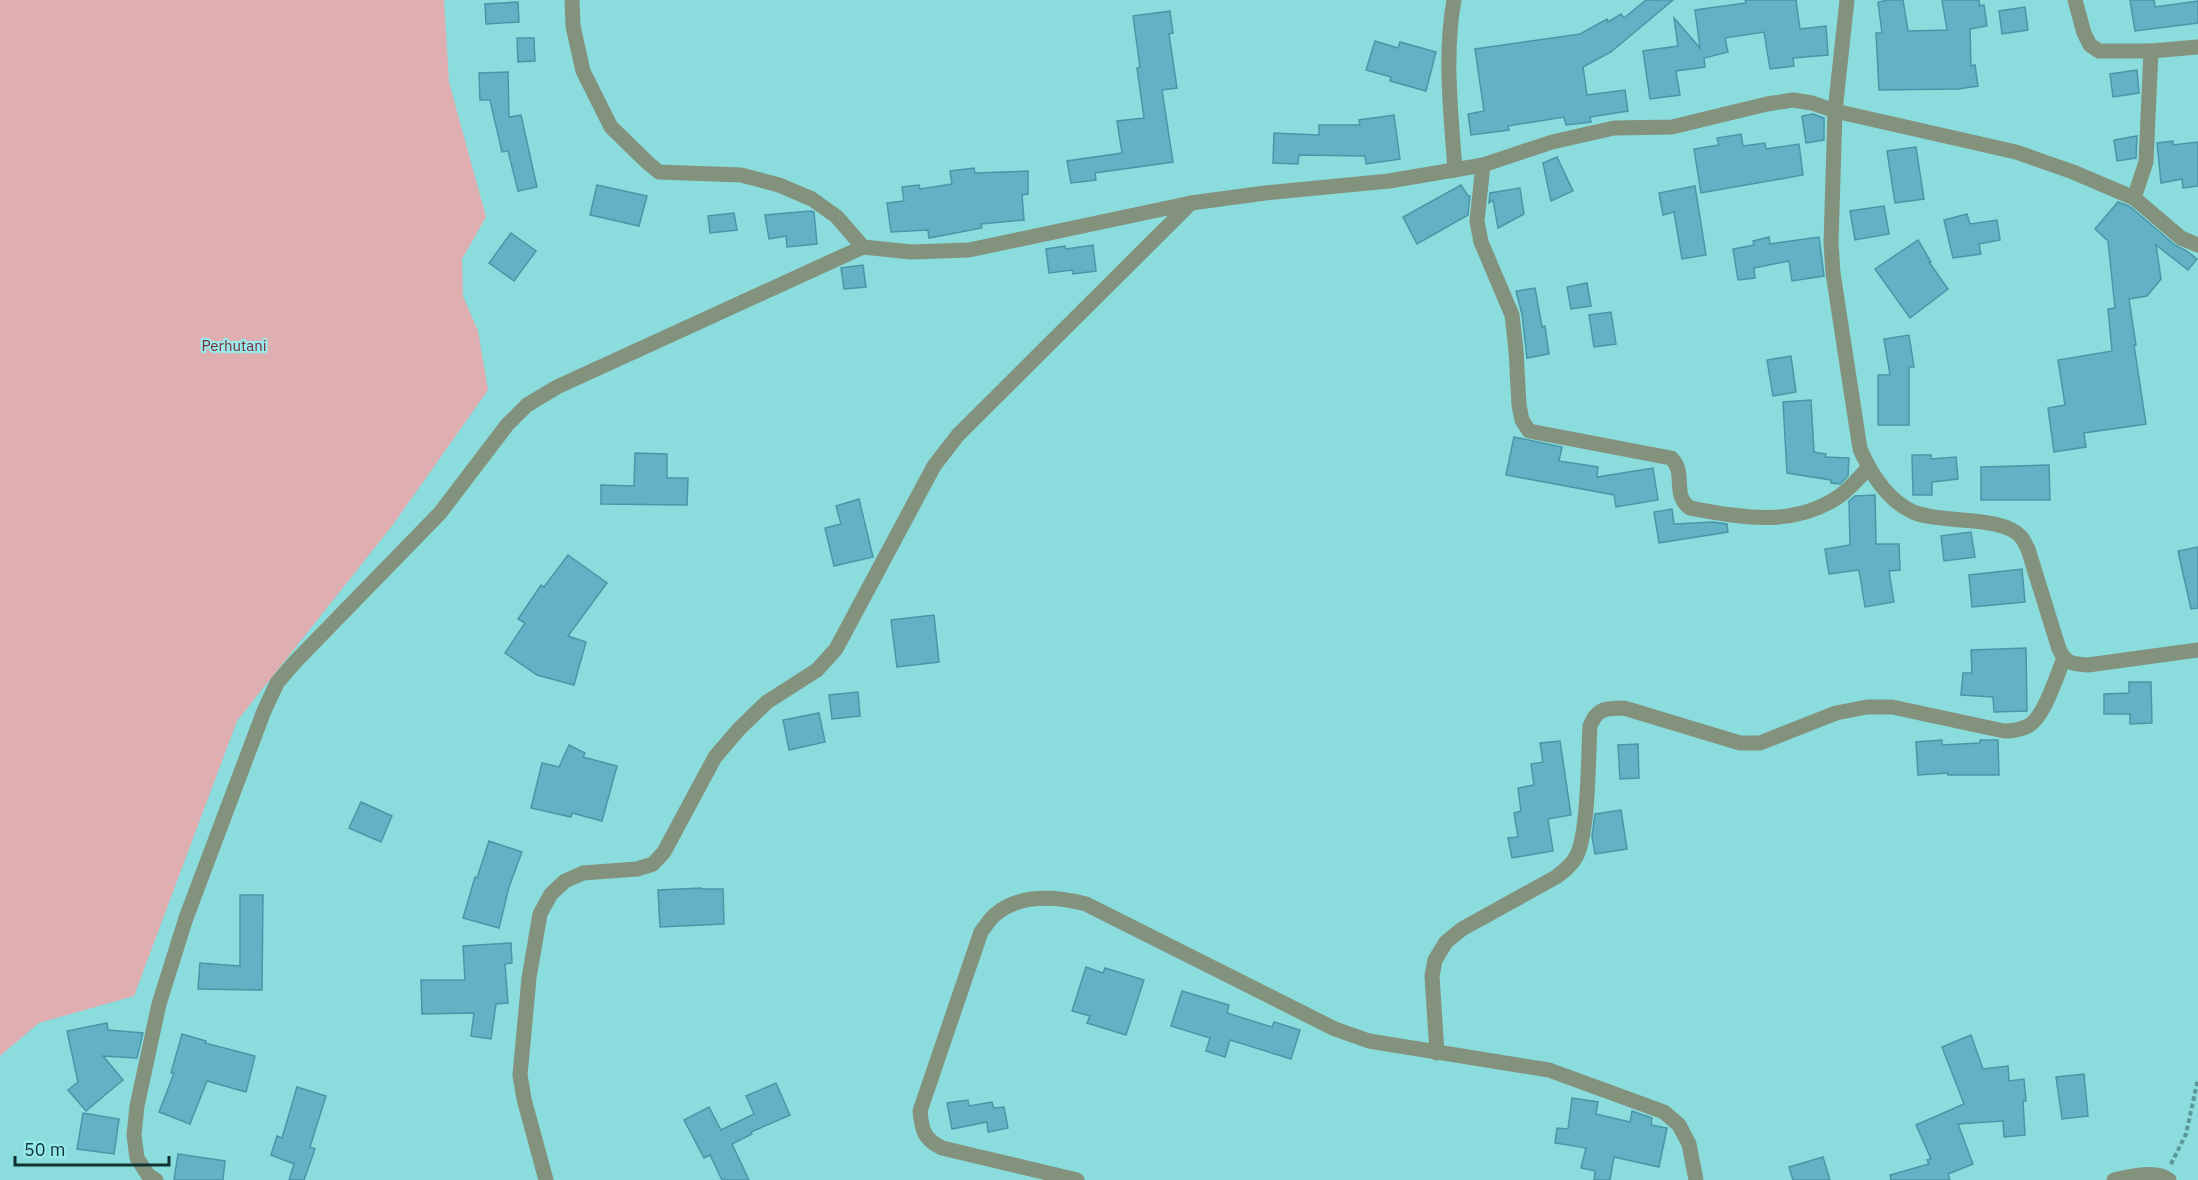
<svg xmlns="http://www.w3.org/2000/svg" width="2198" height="1180" viewBox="0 0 2198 1180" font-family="'IBM Plex Sans',sans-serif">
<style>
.green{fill:#dfaeb1}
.building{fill:#63b1c4;stroke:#4a96a8;stroke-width:1.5}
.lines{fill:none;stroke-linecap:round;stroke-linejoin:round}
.path{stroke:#5a9898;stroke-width:4;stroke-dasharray:4.5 3;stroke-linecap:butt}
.minor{stroke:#83927c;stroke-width:15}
.labels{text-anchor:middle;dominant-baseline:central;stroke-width:4.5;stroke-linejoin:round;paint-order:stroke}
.park-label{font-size:15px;fill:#7c2c37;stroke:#98e9e9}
</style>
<rect width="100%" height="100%" fill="#8bdcdc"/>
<polygon class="green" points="0,0 444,0 449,82 486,217 462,259 463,296 478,331 488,390 392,526 237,721 134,996 39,1023 0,1056"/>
<g class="building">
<polygon points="1646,0 1673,0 1611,52 1583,67 1587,95 1625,90 1628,111 1590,117 1591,122 1566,125 1564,117 1508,126 1509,130 1471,135 1468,114 1484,111 1475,49 1580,34 1607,19 1608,22 1621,14 1624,18"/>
<polygon points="1745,0 1796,0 1800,29 1826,26 1828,55 1793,58 1794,66 1770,69 1764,32 1725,38 1728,52 1704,58 1705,67 1676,71 1680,95 1650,99 1643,51 1678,46 1674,18 1700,48 1695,10 1746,3"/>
<polygon points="1889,0 1903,0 1908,31 1947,30 1942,0 1979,0 1980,6 1984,5 1987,26 1970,29 1971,66 1975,65 1978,86 1958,89 1879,90 1876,33 1882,33 1878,2"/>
<polygon points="2130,0 2154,0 2155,7 2198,1 2198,23 2135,31"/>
<polygon points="518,2 519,22 486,24 485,4"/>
<polygon points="2025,7 2028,30 2002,34 1999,11"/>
<polygon points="1170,11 1173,33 1169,34 1177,88 1162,90 1173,162 1095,173 1096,180 1071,183 1067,161 1122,153 1117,121 1144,118 1137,68 1140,67 1133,16"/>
<polygon points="517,38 534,38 535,61 518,62"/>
<polygon points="1375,41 1398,48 1400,42 1436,52 1426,91 1390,81 1391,77 1366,70"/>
<polygon points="2137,70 2139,93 2113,97 2110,74"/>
<polygon points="508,72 509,117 521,115 537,187 518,191 508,151 502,152 490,100 480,100 479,73"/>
<polygon points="1813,114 1824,118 1824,140 1806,143 1802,116"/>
<polygon points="1394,115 1400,159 1366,164 1365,156 1299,155 1298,164 1273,163 1274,133 1319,135 1319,125 1360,125 1359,120"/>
<polygon points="1741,134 1743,146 1765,143 1766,149 1799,144 1803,175 1701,193 1694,149 1719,145 1717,138"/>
<polygon points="2137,136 2136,158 2117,161 2114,140"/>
<polygon points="2173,141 2173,145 2198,142 2198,186 2183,188 2182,179 2161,183 2157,143"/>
<polygon points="1916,147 1924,199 1895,203 1887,151"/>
<polygon points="1557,157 1573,191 1551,201 1543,163"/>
<polygon points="974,168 975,173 1028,171 1028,194 1022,195 1024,220 981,224 982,228 929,238 928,230 891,232 887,203 904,201 902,187 919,185 920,189 952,184 950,171"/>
<polygon points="597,185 647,196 639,226 590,215"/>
<polygon points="1461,185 1468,196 1470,196 1468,215 1417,244 1403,217"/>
<polygon points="1695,186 1706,255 1682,259 1674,212 1663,215 1659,193"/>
<polygon points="1520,188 1524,214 1498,228 1493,200 1489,203 1490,193"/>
<polygon points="2118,202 2129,206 2175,245 2188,252 2197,259 2188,270 2156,245 2161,279 2147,296 2129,299 2136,345 2134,345 2146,424 2084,433 2086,447 2054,452 2048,408 2065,405 2058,360 2112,351 2108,309 2115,308 2108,241 2095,229"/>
<polygon points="1884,206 1889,234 1855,240 1850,211"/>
<polygon points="811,211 814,212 817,244 787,247 786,236 769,239 765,215"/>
<polygon points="734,213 737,230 710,233 708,216"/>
<polygon points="1967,214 1970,224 1997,220 2000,240 1979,244 1981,254 1953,258 1944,220"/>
<polygon points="511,233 536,251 514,281 489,263"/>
<polygon points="1769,237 1770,244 1819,237 1824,276 1792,281 1789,261 1754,268 1755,278 1738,280 1733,249 1754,245 1753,241"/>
<polygon points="1918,240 1931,262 1929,262 1948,289 1910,318 1875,269"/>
<polygon points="1093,245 1096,271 1073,274 1072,270 1049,273 1046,249 1065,246 1066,249"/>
<polygon points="863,265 866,287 844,289 841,268"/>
<polygon points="1587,283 1591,306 1571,309 1567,287"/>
<polygon points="1535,288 1542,327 1545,326 1549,354 1527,358 1522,314 1516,291"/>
<polygon points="1611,312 1616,344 1594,347 1589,315"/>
<polygon points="1909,335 1914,367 1909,367 1909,425 1878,425 1878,375 1890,375 1884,339"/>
<polygon points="1791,356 1796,392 1773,396 1767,360"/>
<polygon points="1811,400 1814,452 1826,454 1825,457 1849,458 1848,476 1840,484 1831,483 1831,480 1787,473 1783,402"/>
<polygon points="1514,437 1562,447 1559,461 1598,467 1597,477 1653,468 1658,500 1616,507 1614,495 1506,475"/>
<polygon points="635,453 667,454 667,478 688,478 687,505 601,504 601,485 634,486"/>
<polygon points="1912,455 1931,455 1931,459 1956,457 1958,479 1932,482 1932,495 1913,495"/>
<polygon points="2049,465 2050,500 1981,500 1981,467"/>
<polygon points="1875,495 1876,544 1899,544 1900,570 1889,571 1894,602 1865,607 1859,570 1829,574 1825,549 1850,545 1849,501 1855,496"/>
<polygon points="859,499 873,557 834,566 825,528 841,524 836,506"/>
<polygon points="1672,509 1674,524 1713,522 1727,524 1728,532 1659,543 1654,512"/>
<polygon points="1971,532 1975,557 1944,561 1941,536"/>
<polygon points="2198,547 2198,608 2191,609 2178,551"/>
<polygon points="568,555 607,583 568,636 586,642 574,685 537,675 505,653 525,623 518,619 541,585 544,587"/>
<polygon points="2022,569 2025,602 1972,607 1969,575"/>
<polygon points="934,615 939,662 897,667 891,620"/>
<polygon points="2026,648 2027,711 1994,712 1993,697 1961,695 1963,673 1972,673 1971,650"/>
<polygon points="2129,682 2151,682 2152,723 2130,724 2130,714 2104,714 2104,694 2129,693"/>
<polygon points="858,692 860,716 832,719 829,695"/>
<polygon points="819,713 825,742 789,750 783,720"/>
<polygon points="1942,740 1942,745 1980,743 1980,740 1998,740 1999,775 1948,775 1948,773 1918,775 1916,742"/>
<polygon points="1560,741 1571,815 1548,819 1553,851 1512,858 1508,838 1518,837 1514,813 1521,811 1518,788 1534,785 1531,764 1543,762 1540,743"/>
<polygon points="1638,744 1639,778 1620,779 1618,745"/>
<polygon points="569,745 585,753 583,757 617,766 602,821 572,813 571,817 531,808 542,763 559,767"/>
<polygon points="361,802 392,816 381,842 349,828"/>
<polygon points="1621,810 1627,849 1595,854 1592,836 1595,814"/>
<polygon points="489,841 522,852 509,887 499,928 463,918 475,877 477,878"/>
<polygon points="701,888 702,889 723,889 724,924 660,927 658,890"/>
<polygon points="240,895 263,895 262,990 198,989 200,963 240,966"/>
<polygon points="511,943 512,963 505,964 508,1003 496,1004 491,1039 471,1036 474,1013 422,1014 421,980 465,980 463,946"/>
<polygon points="1086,967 1103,973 1105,968 1144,980 1126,1035 1087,1023 1090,1016 1072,1011"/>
<polygon points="1182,991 1229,1005 1227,1013 1272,1027 1274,1022 1300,1030 1291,1059 1230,1040 1225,1057 1206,1051 1210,1038 1171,1026"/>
<polygon points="107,1023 108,1030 143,1033 137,1058 103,1056 123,1080 86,1111 68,1090 78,1082 67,1031"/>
<polygon points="182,1034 206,1041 205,1043 255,1056 246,1092 207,1081 190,1124 159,1112 174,1073 171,1073"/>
<polygon points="1971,1035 1983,1069 2008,1066 2009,1081 2024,1079 2026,1101 2023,1101 2025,1135 2004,1137 2003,1121 1958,1124 1973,1164 1948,1174 1950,1180 1891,1180 1890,1175 1929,1164 1927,1160 1931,1159 1916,1125 1964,1104 1942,1047"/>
<polygon points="2084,1074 2088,1116 2062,1119 2056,1077"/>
<polygon points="776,1083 790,1115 751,1132 752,1134 732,1144 749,1180 722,1180 710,1155 704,1158 684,1120 709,1107 721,1130 754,1114 746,1096"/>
<polygon points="297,1087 326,1096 310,1147 315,1149 304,1180 289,1180 294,1164 271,1155 277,1136 282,1138"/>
<polygon points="1572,1098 1598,1102 1596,1114 1630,1122 1632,1111 1652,1118 1651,1125 1667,1128 1659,1167 1614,1157 1610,1180 1594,1180 1595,1171 1581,1168 1586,1148 1555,1143 1557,1128 1568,1129"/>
<polygon points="968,1100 969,1106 992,1102 994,1108 1004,1107 1008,1128 988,1132 987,1122 952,1129 947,1103"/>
<polygon points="83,1113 119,1119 114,1154 77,1149"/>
<polygon points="178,1154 225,1161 223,1180 174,1180"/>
<polygon points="1823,1157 1830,1180 1793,1180 1789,1167"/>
</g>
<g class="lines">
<polyline class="path" points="2171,1164 2186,1134 2198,1079"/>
<g class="minor">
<polyline points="572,0 573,26 583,71 611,127 648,163 659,172 741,175 779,185 812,199 837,217 863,247 911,252 969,250 1191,203 1265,193 1389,181 1483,165 1552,142 1614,128 1672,127 1767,104 1793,100 1812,103 1835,111 2016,152 2073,172 2134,198 2181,238 2198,245"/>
<path d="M1454,0c-10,55 -3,114 1,170"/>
<path d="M1847,0l-12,111 -4,132 2,30 27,176c11,25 27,51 53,63 28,12 90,3 108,25 3,3 5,9 7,12l31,100c7,15 13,15 29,16l110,-15"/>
<polyline points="2075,0 2084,33 2090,45 2099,51 2151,51 2198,47"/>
<path d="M1483,165l-6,56 4,21 31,73 4,35 3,55 3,15 7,11 142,27c16,14 0,37 19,50 50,9 102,20 148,-11 11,-7 21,-19 30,-29"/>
<polyline points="2134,198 2146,162 2151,51"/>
<path d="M1437,1053l-5,-77 3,-16 11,-18 16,-13 94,-52c8,-6 15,-11 20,-20 13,-24 12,-100 14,-131 7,-18 16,-18 34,-18l116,35h20l76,-30 31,-6h25l112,24c8,0 16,-1 24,-5 16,-8 29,-51 36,-68"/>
<polyline points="156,1180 148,1175 137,1158 134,1135 137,1106 159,1004 186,918 264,711 277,683 295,662 440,513 507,425 527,405 557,387 863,247"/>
<polyline points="546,1180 524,1099 520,1075 529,978 540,914 551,894 565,881 583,873 637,869 653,864 664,852 715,757 739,729 767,702 817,670 836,649 934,466 958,435 1191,203"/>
<path d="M1077,1180l-135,-32c-18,-9 -20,-17 -22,-37l61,-179c5,-6 9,-14 15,-18 25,-21 62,-17 90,-10l249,125 34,12 180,29 115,42 15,13 10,19 7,36"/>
<path d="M2114,1180c15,-3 42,-11 55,0"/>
</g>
</g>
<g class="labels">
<g class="park-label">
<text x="234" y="345">Perhutani</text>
</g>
</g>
<path d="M15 1156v9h154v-9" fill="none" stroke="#103333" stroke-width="3"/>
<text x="24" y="1156" font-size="18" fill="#103333" stroke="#98e9e9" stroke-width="4.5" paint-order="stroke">50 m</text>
</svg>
